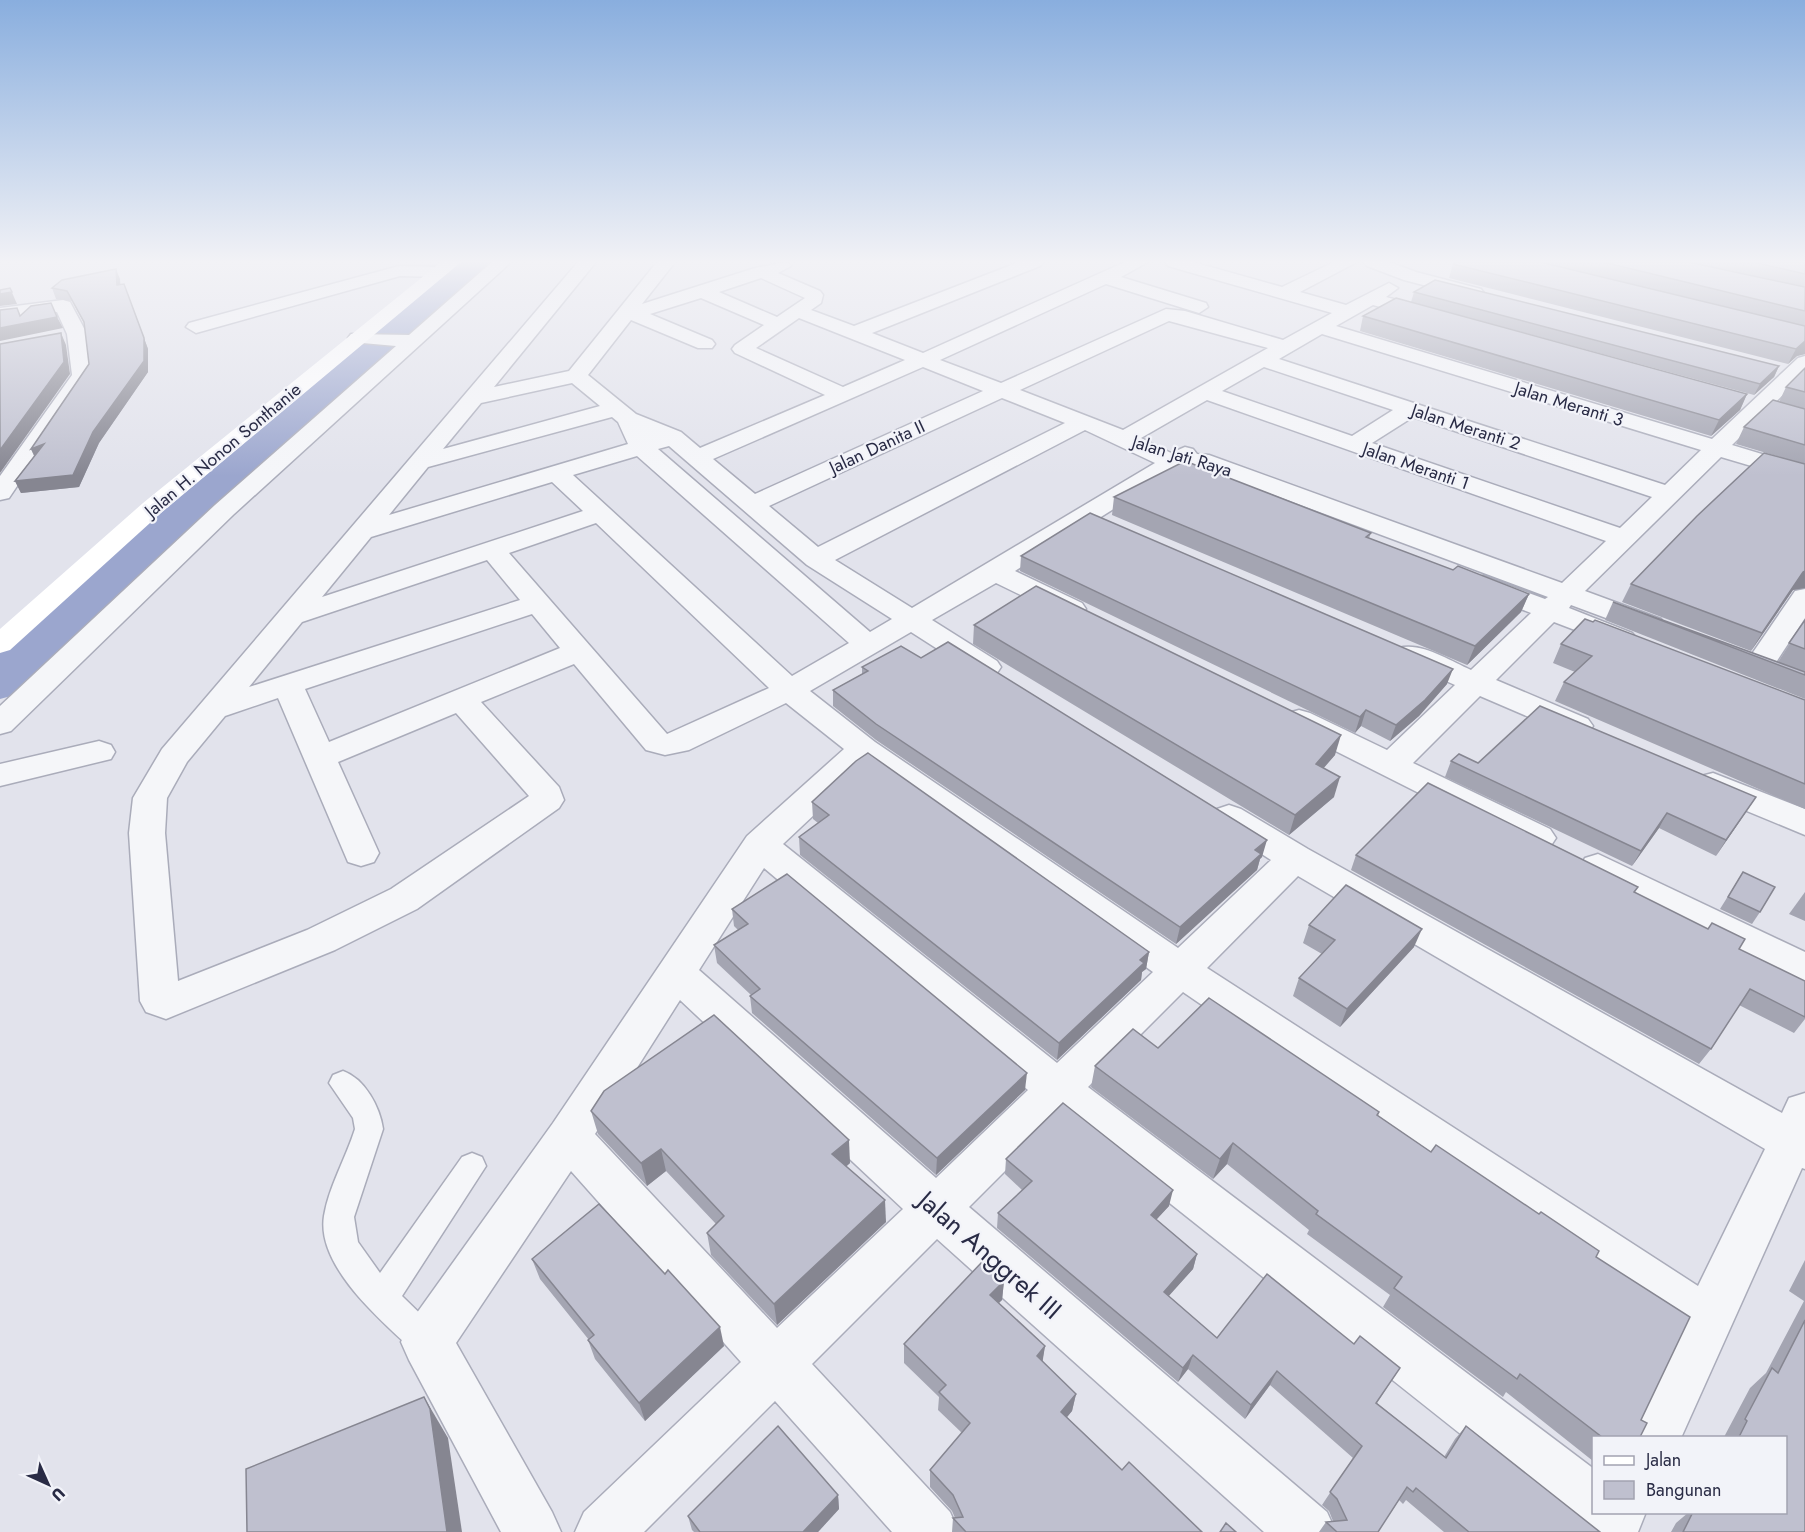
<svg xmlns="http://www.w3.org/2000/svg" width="1805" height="1532" viewBox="0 0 1805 1532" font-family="Jost,sans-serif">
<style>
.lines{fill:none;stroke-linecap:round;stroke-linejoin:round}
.river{fill:#9ba6ce;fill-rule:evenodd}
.lane-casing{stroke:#aaacba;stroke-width:3}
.street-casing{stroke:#aaacba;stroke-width:3}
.lane{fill:#f5f6f9;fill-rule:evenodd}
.street{fill:#f5f6f9;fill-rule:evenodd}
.secondary{fill:#fff;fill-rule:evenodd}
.wall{fill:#a4a5b2}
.shaded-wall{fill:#868691}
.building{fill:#bfc0cf;stroke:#868691;stroke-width:1.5}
.labels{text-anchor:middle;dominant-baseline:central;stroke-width:4.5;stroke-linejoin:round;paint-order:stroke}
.far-street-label{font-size:18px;fill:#292b45;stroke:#f2f3f9}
.near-street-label{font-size:26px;fill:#292b45;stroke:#f2f3f9}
</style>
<rect width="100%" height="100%" fill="#e2e3ec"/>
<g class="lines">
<polygon class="river" points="461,262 501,262 496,270 197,527 22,693 0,699 0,647 159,505"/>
<defs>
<path id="lane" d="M343,1071c22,8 37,36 40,58l-29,88 4,25 22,31 82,-116 10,-4 10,4 4,9 -84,130 36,35 5,11 -5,11 -11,5 -11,-5c-33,-31 -100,-86 -92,-137 5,-30 22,-58 31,-87l-2,-11 -24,-35 4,-8z"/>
<g id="street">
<polygon points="492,262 511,262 233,515 11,731 0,734 0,706 215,505 396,346 351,342 348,338 351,334 409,335"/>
<path d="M578,262h18l-102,125 75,-16 88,-109h18l-33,42 113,-36 32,-6 4,4 -13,7 42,18 3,4 -2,8 -10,7 43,16 165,-64h24l-3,4 -168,67 51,20 202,-91h23l-27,15 85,26 2,4 -9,6 -93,-29 -166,76 61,23 165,-74 19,2 98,29 49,-27 -164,-47 -3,-4h28l89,25 52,-25h23l-57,30 46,13 43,-22 9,5 -12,9 52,14 2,4 -9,6 -58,-16 -37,21 376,113 86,-81 7,-2v17l-73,72 73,22v15l-84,-25 -136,134 76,28 4,6 -4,6 -10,3 -10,-3 -70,-26 -2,3 63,25 5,6 -5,6 -10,3 -68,-26 -58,58 92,39 5,7 -5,7 -11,3 -11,-3 -86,-37 -67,67 137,66 6,9 -6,9 -12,3 -12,-3 -238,-120 -5,-7 5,-7 11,-3 11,3 77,37 68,-65 -56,-25 -5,-6 5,-6c23,-6 51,13 72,22l60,-57 -58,-23 -4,-6 4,-6 10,-2 62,23 3,-2 -317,-118 -2,7 -9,2 -9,-2 -37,-15 -159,100 67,32 4,6 -4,6 -10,2 -10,-2 -66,-32 -64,37 65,41 4,6 -4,6 -11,3 -11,-3 -64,-41 -101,59 65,51 303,206 93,-88 -54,-35 -5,-8 5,-8 12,-4 12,4 67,40 474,264 7,-15 16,-5v76l-3,-1 -121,270h-55l51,-108 -494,-338 -95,95 506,382v43h52l-8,20h-58l2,-5 -8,-3 -514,-408 -91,91 358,305 9,20h-72l-327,-293 -125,125 138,148 9,20h-67l-117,-131 -131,131h-69l9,-20 157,-150 -170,-191 -115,172 96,169 9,20h-60l-92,-172 -8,-18 8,-18 144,-201 194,-287 97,-87 -58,-46 -97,47 -24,5 -19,-5 -72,-86 -93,38 78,85 5,13 -5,8 -142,101 -82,41 -169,69 -20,-7 -6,-11 -11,-168 4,-35 29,-49zM761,278l44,20 -28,19 -58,-25zM701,298l63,27 -29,20 -3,4 3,4 90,42 -125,53 -19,-16 -45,-18 -48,-39 43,-55 67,28h14l3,-4 -3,-4 -62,-26zM799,318l106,42 -62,27 -87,-39zM1169,321l99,27 -145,82 -103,-40zM1322,334l379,116 -36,35 -386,-126zM923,367l60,24 -228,103 -42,-35zM1264,367l129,43 -41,26 -130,-45zM572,383l28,23 -157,43 38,-46zM1002,398l63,25 -247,124 -49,-41zM1207,400l399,141 -44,42 -353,-128 -12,-1 -4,-5 -8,-2 -14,6 -30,-15zM612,417l6,5 10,22 -239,71 39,-48zM1413,417l239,80 -32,31 -248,-85zM1085,430l70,33 -243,145 -77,-48zM669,446l138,119 85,54 -22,13 -212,-183zM637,456l212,187 -57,33 -219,-201zM552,482l31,29 -261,86 49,-60zM596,523l173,165 -102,46 -158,-181zM487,560l33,40 -271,87 53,-65zM532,614l28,34 -231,94 -24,-53zM278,698l70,164 13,4 13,-4 5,-9 -41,-91 118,-49 73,83 -138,93 -84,41 -129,51 -13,-148 2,-35 20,-36 38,-46zM866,766l287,206 -96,91 -274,-219zM764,868l264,222 -92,88 -237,-208zM1298,876l467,273 -67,137 -491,-318zM680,1000l223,209 -126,119 -182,-194z"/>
<polygon points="1364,262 1389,262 1416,272 1481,289 1484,293 1475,298 1469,297 1404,280 1367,266"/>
<polygon points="399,266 440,267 449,272 440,277 400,276 196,333 186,327 189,323"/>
<polygon points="63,300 70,302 87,334 92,375 9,498 0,500 0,476 72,375 67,334 57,312 0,320 0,308"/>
<polygon points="1805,589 1805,618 1773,667 1769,673 1758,676 1747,673 1743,667 1795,591"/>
<polygon points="99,741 111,745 115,752 111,759 0,786 0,764"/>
<polygon points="1713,773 1805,809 1805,835 1701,792 1696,784 1701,776"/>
<polygon points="1598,854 1805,952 1805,985 1791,981 1585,876 1580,867 1585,858"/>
</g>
</defs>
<use href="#lane" class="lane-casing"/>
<use href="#street" class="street-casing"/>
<use href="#lane" class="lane"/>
<use href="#street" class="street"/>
<polygon class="secondary" points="441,262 461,262 161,513 10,650 0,653 0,629 143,503"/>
</g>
<g class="wall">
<polygon points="1541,262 1805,262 1805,354 1797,356 1788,364 1449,278 1453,264"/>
<polygon points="120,279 120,284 128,294 148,349 148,372 99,443 79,487 21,493 15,481 34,456 31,449 89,364 85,325 72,301 56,299 52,288"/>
<polygon points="1414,292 1779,366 1774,377 1754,395 1411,302"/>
<polygon points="1363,316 1747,394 1740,410 1711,436 1360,331"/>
<polygon points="1805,368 1805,588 1793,590 1751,651 1622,602 1631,584 1780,457 1736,444 1744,427 1779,402 1786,387"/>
<polygon points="1114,497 1371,533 1369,538 1453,570 1529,594 1521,612 1467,665 1112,515"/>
<polygon points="1021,556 1447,684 1419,716 1390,741 1361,726 1355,733 1020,571"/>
<polygon points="1613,602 1805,672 1805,699 1605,620"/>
<polygon points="1805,620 1805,672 1778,662"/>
<polygon points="974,625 1335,755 1323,768 1334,797 1289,835 973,644"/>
<polygon points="1561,644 1805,700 1805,809 1555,701 1564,682 1575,672 1553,663"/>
<polygon points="921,658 1262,857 1260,859 1257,870 1176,944 876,740 833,706 833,690 862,674 862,667"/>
<polygon points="1451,761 1478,763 1756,797 1716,856 1659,828 1632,866 1445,777"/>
<polygon points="812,802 1149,952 1146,969 1142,972 1141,980 1057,1060 800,855 799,837 818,823 813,819"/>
<polygon points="1356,855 1638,887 1635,892 1739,949 1805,981 1805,1019 1794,1033 1739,1005 1711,1049 1699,1064 1351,870"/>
<polygon points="1743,872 1760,912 1752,924 1720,909"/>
<polygon points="1805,892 1805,921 1789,914"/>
<polygon points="732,909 1025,1090 936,1175 752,1013 750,996 751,995 717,963 714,945 738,930 734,926"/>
<polygon points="1309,925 1414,947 1340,1027 1293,996 1299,978 1322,954 1303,943"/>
<polygon points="1158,1048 1379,1112 1378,1116 1431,1152 1596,1257 1641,1420 1640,1437 1593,1437 1593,1461 1506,1392 1503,1397 1383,1307 1390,1295 1307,1234 1309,1230 1227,1164 1213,1179 1091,1087 1095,1066"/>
<polygon points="591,1111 850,1163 846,1167 886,1222 777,1325 711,1255 707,1233 716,1224 666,1171 647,1186 598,1134"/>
<polygon points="1006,1159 1169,1206 1156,1219 1197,1254 1193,1269 1168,1296 1217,1338 1354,1344 1400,1368 1377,1403 1444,1457 1455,1439 1466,1426 1600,1532 1444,1532 1406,1500 1403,1504 1399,1500 1378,1532 1319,1532 1326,1522 1333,1521 1329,1511 1322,1505 1353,1458 1270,1385 1245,1419 1188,1369 1178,1382 997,1228 998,1213 1022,1190 1005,1174"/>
<polygon points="532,1259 724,1346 645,1421 595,1359 588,1340 589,1340 540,1279"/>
<polygon points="1805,1260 1805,1532 1671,1532 1676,1523 1689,1512 1785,1512 1785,1437 1724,1437 1750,1388 1766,1373 1804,1301 1789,1291"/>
<polygon points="1004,1281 1002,1300 998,1303 1045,1346 1042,1362 1076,1394 1072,1411 1067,1417 1122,1470 1202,1532 952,1532 953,1518 955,1518 952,1511 930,1487 930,1470 962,1433 938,1410 939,1397 904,1363 904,1344"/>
<polygon points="838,1495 839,1509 818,1532 694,1532 692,1530 688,1516"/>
</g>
<g class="shaded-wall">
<polygon points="116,269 120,279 121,295 117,285"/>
<polygon points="124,284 148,349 148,372 99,443 79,487 21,493 15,481 93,432"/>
<polygon points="10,288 17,304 0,306 0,294"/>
<polygon points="17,308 22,319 57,317 63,328 0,341 0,328 20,316"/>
<polygon points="61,333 66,345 70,374 0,473 0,450"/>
<polygon points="1805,341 1805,354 1797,356 1788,364 1796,349"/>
<polygon points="1779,366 1774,377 1754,395 1760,384"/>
<polygon points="1747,394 1740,410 1711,436 1719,420"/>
<polygon points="44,444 37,461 31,449"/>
<polygon points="1805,571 1805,588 1793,590 1751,651 1762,633 1803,572"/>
<polygon points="1529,594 1521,612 1467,665 1475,646"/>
<polygon points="1453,669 1447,684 1419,716 1390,741 1396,725"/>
<polygon points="1366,710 1361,726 1355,733 1360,717"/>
<polygon points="1341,735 1335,755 1310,784 1316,764"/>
<polygon points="1340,777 1334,797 1289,835 1295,815"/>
<polygon points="1756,797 1746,812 1716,856 1726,840"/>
<polygon points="1667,813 1659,828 1632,866 1641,851"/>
<polygon points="1267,840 1262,857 1260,859 1257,870 1176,944 1180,927 1255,850"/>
<polygon points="1422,929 1414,947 1340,1027 1347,1009"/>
<polygon points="1149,952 1146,969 1142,972 1141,980 1057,1060 1059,1043 1140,960"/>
<polygon points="1027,1073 1025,1090 936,1175 937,1158"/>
<polygon points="849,1140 850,1163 833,1177 832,1154"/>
<polygon points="1233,1143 1227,1164 1213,1179 1220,1159"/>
<polygon points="661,1149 666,1171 647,1186 641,1163"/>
<polygon points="1173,1190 1169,1206 1147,1230 1151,1215"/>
<polygon points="885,1200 886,1222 777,1325 774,1304"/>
<polygon points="1197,1254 1193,1269 1159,1307 1164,1292"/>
<polygon points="1004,1281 1002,1300 988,1314 990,1295"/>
<polygon points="720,1327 724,1346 645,1421 639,1403"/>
<polygon points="1045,1346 1042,1365 1037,1356"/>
<polygon points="1193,1355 1188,1369 1178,1382 1183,1368"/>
<polygon points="1277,1371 1270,1385 1245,1419 1251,1405"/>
<polygon points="1076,1394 1072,1411 1057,1429 1061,1412"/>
<polygon points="424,1397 448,1438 462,1532 447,1532"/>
<polygon points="838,1495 839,1509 818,1532 803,1532"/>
</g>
<g class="building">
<polygon points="1458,262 1540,262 1805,326 1805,341 1796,349 1453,264"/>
<polygon points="1603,262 1688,262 1805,287 1805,311"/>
<polygon points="1753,262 1805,262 1805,274"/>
<polygon points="116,269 117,285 124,284 144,338 144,361 93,432 73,475 15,481 44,444 31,449 89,364 84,322 67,291 52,288 62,280"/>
<polygon points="1435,280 1779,366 1760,384 1414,292"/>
<polygon points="10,288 12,292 0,294 0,290"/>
<polygon points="1396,298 1747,394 1719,420 1363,316"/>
<polygon points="51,303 57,317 0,328 0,310 17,308 20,316 31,306"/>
<polygon points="61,333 64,362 0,450 0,344"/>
<polygon points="1805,368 1805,392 1786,387"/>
<polygon points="1773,400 1805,409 1805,445 1744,427"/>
<polygon points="1764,453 1805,464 1805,571 1803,572 1762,633 1631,584 1697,516"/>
<polygon points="1185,461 1371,533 1366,537 1453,570 1458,566 1529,594 1475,646 1114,497"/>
<polygon points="1090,513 1453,669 1425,700 1396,725 1366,710 1360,717 1021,556"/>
<polygon points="1036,586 1341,735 1316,764 1340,777 1295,815 974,625"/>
<polygon points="1613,602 1805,672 1805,675"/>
<polygon points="1585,619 1593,622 1595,620 1805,700 1805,784 1564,682 1592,656 1561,644"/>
<polygon points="1805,620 1805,649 1789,643"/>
<polygon points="948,642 1267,840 1255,850 1261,854 1180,927 876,724 833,690 868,671 862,667 901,646 921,658"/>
<polygon points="1540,706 1756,797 1726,840 1667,813 1641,851 1451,761 1459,754 1478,763"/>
<polygon points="868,753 1149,952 1140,960 1144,963 1059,1043 799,837 829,815 812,802 856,761"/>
<polygon points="1428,783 1638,887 1634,892 1708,929 1712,923 1745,939 1739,949 1805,981 1805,1017 1750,989 1711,1049 1356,855"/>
<polygon points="1743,872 1775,887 1760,912 1728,897"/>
<polygon points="787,874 1027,1073 937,1158 750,996 760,989 714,945 748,924 732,909"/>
<polygon points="1346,885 1422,929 1347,1009 1299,978 1335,940 1309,925"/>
<polygon points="1209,998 1379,1112 1377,1115 1431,1152 1436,1145 1539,1214 1541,1212 1599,1251 1596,1257 1690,1317 1641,1420 1647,1423 1640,1437 1602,1437 1520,1374 1517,1379 1394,1288 1402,1277 1316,1214 1318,1211 1233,1143 1220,1159 1095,1066 1133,1029 1158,1048"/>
<polygon points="714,1015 849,1140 832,1154 885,1200 774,1304 707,1233 724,1216 661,1149 641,1163 591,1111 604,1091"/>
<polygon points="1063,1103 1173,1190 1151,1215 1197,1254 1164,1292 1217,1338 1267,1274 1354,1344 1360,1336 1400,1368 1376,1403 1446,1458 1466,1426 1600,1532 1469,1532 1416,1488 1413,1492 1407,1487 1378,1532 1337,1532 1326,1522 1347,1520 1337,1499 1330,1492 1362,1446 1277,1371 1251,1405 1193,1355 1183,1368 998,1213 1032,1181 1006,1159"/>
<polygon points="599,1204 665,1274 668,1270 720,1327 639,1403 588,1340 594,1335 532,1259"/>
<polygon points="982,1262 1004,1281 990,1295 1045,1346 1037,1356 1076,1394 1061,1412 1122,1470 1129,1462 1202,1532 966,1532 953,1518 963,1517 953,1495 930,1470 970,1423 939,1392 946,1385 904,1344"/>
<polygon points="1805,1320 1805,1532 1683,1532 1693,1512 1785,1512 1785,1437 1739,1437 1747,1421 1745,1419 1772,1368 1778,1373"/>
<polygon points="424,1397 430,1409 447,1532 247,1532 246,1469"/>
<polygon points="778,1426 838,1495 803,1532 700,1532 688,1516"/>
<polygon points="1226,1523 1236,1532 1220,1532"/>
</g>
<linearGradient id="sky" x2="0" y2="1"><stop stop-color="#89aede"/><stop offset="0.55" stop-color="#f2f2f6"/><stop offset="1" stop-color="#f2f2f6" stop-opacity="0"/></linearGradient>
<rect width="1805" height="476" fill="url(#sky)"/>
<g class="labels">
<g class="far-street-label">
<text transform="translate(1569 404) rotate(17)">Jalan Meranti 3</text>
<text transform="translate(1466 427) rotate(18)">Jalan Meranti 2</text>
<text transform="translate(877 447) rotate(-25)">Jalan Danita II</text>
<text transform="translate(223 450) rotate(-40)">Jalan H. Nonon Sonthanie</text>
<text transform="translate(1182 456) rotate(17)">Jalan Jati Raya</text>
<text transform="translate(1416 466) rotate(19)">Jalan Meranti 1</text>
</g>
<g class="near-street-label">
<text transform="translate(990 1255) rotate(41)">Jalan Anggrek III</text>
</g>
</g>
<rect x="1592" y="1436" width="195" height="78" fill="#f2f3f9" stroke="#a2a3b1" stroke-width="1.5"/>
<rect x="1604" y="1456" width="30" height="9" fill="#ffffff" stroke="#a2a3b1" stroke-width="1.5"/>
<text x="1646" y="1466" font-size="18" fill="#292b45">Jalan</text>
<rect x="1604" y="1481" width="30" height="18" fill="#bfc0cf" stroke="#a2a3b1" stroke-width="1.5"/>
<text x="1646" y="1496" font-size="18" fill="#292b45">Bangunan</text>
<g transform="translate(48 1484) rotate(135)" stroke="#f2f3f9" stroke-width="4.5" paint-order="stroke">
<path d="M0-4.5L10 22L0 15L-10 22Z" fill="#292b45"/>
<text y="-9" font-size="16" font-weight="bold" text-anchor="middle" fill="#292b45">U</text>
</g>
</svg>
